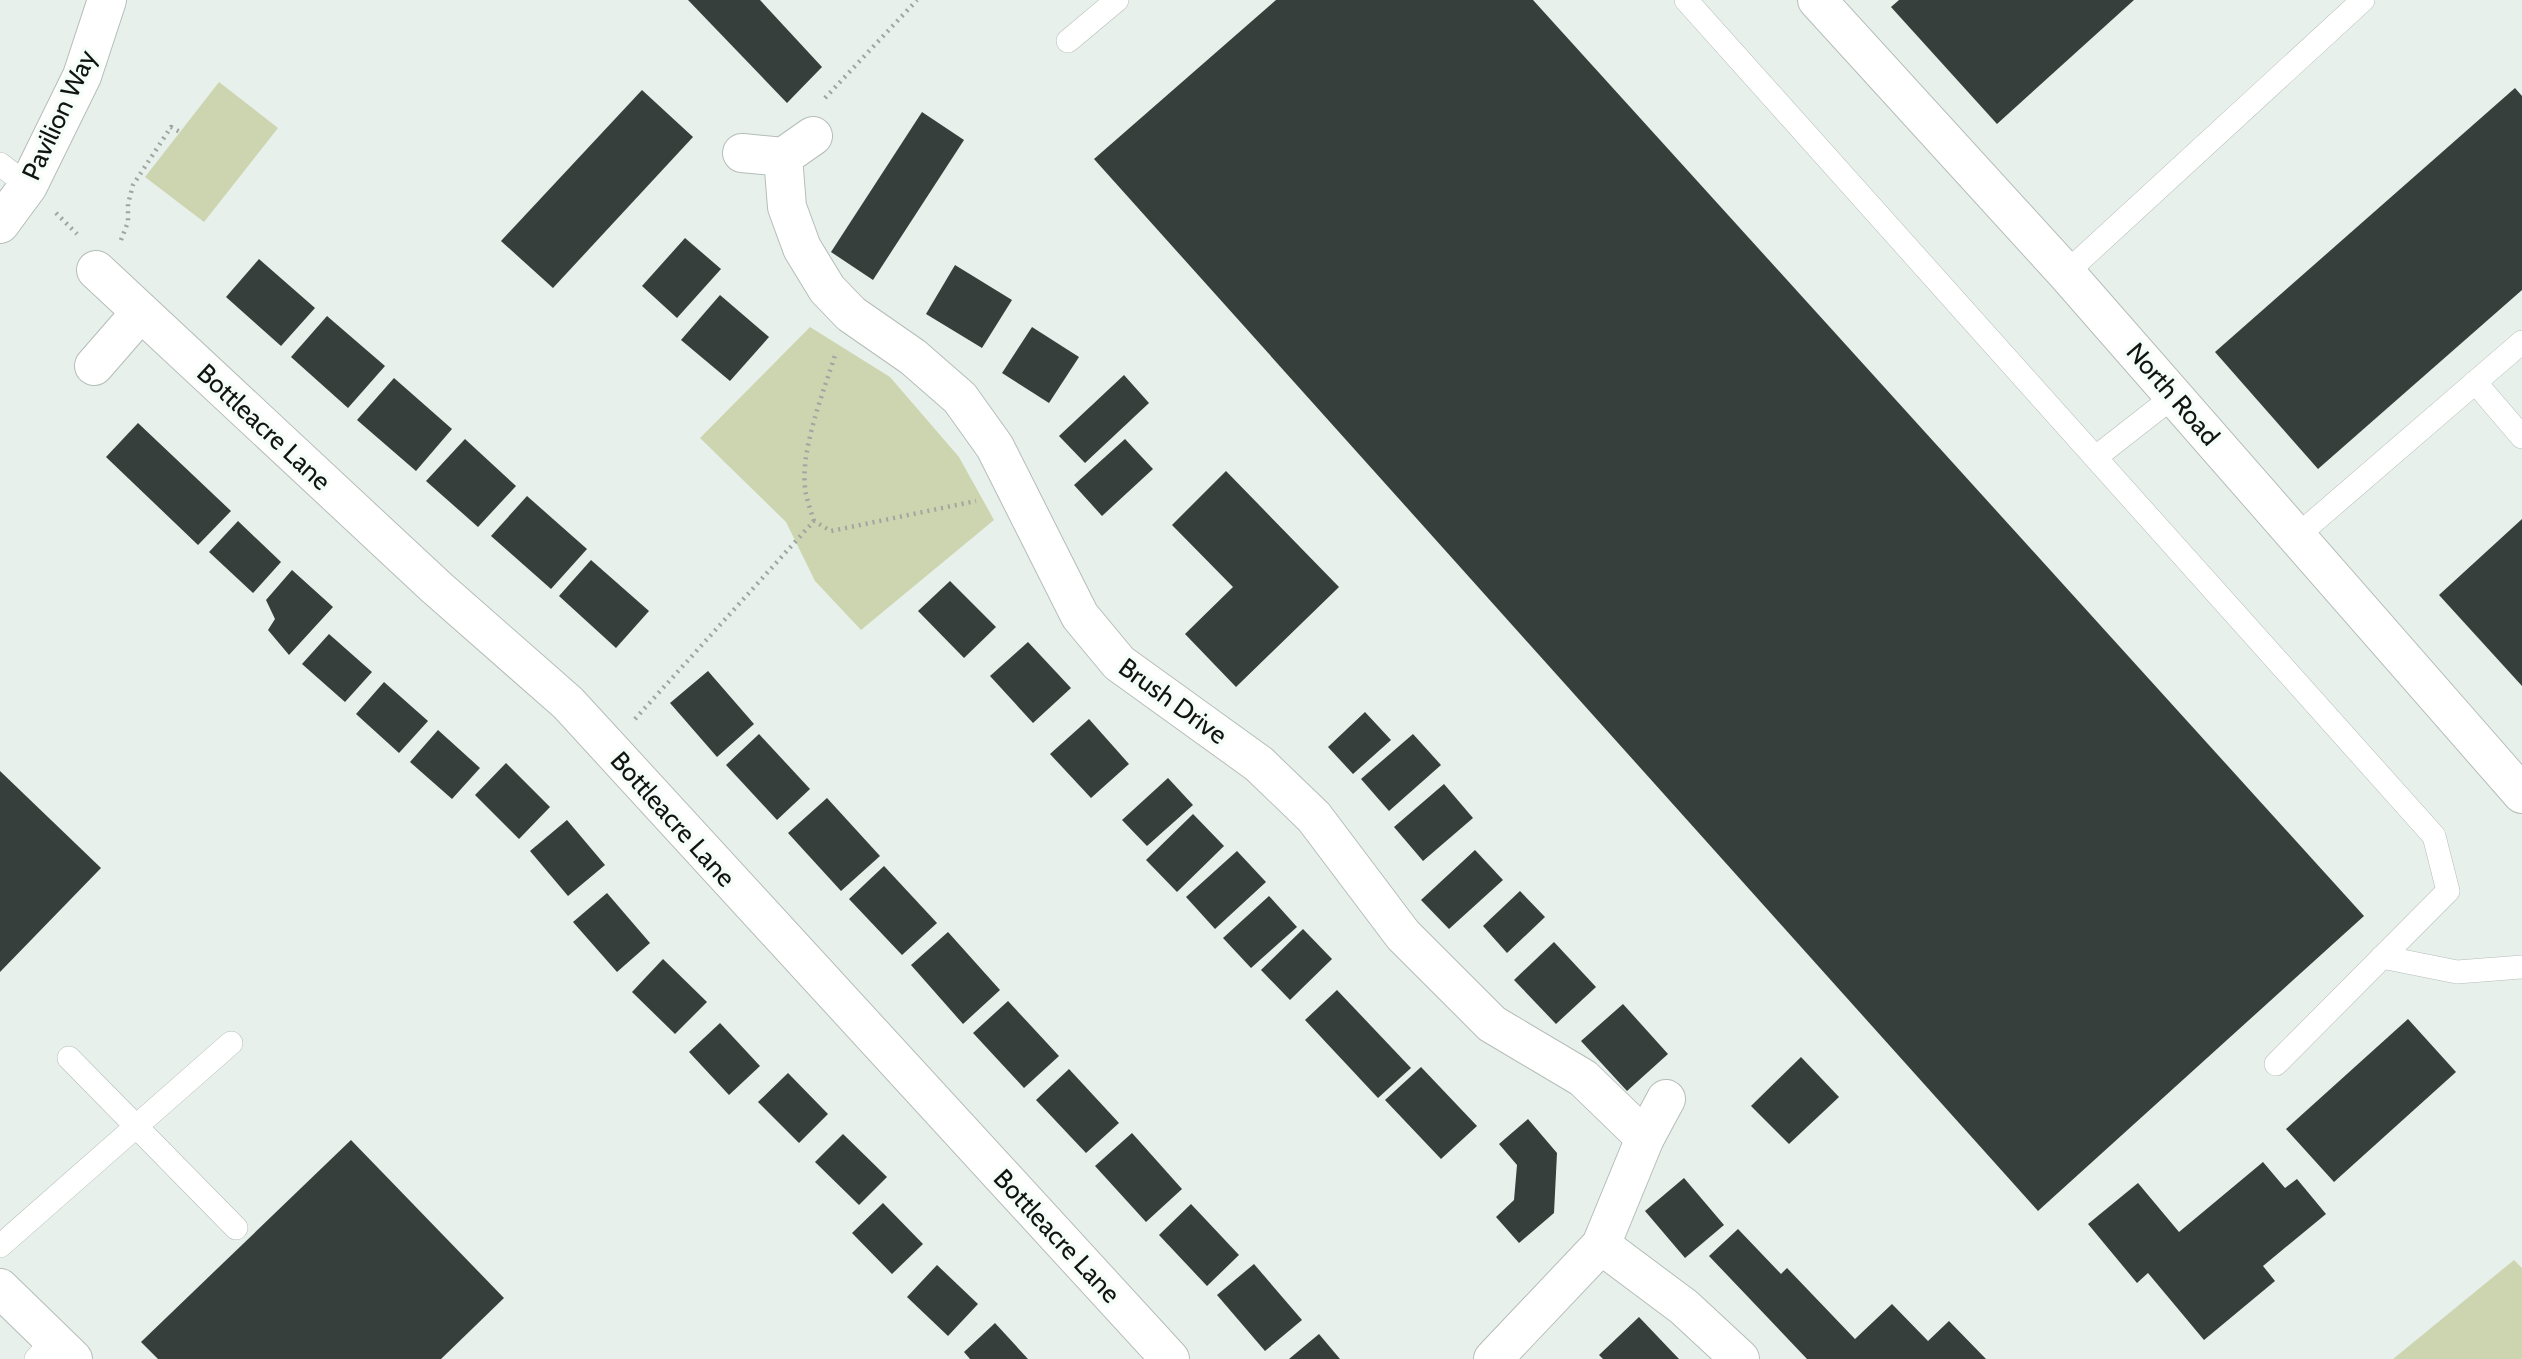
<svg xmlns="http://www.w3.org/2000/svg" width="2522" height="1359" viewBox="0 0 2522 1359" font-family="Cabin,sans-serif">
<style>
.green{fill:#cdd5b0}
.building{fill:#373f3d}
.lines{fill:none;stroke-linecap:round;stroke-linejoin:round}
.lane-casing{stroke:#b5bdb9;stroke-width:24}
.street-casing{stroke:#b5bdb9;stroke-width:40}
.path{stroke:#9fa5a1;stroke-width:4.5;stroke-dasharray:2 5;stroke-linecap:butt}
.lane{stroke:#fff;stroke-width:23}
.street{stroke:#fff;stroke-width:38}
.labels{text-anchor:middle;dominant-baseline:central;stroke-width:7;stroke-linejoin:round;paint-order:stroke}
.street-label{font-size:26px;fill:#111412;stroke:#f5fdf9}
</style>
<rect width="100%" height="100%" fill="#e8f0eb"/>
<g class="green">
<polygon points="219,82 278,128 204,222 145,177"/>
<polygon points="810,327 890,377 959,457 994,520 861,630 815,581 786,522 700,438"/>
<polygon points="2514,1260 2522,1268 2522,1359 2393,1359"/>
</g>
<g class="building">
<polygon points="688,0 760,0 822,67 787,103"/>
<polygon points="1276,0 1533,0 2364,916 2038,1211 1094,159"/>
<polygon points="1899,0 2134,0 1997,124 1891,7"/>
<polygon points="2515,88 2522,96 2522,290 2318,469 2215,352"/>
<polygon points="642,90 693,137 553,288 501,241"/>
<polygon points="922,112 964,140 873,280 831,252"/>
<polygon points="685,238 721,269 677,318 642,286"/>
<polygon points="259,259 315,308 281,346 226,297"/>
<polygon points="955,265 1012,300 982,348 926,314"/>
<polygon points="720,295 769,337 730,381 681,340"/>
<polygon points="327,316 385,366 348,408 291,357"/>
<polygon points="1032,327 1079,357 1049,403 1002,373"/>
<polygon points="1124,375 1149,403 1085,463 1059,436"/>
<polygon points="394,378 452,429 416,471 357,420"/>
<polygon points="138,423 231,511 198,545 106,457"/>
<polygon points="465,439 516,486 478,527 426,481"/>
<polygon points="1125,439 1153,469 1102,516 1074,485"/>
<polygon points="1226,471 1339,587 1236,687 1185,634 1233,587 1172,525"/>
<polygon points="527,496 587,549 551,589 491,536"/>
<polygon points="2522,519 2522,686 2439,595"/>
<polygon points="238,521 281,562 253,593 209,552"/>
<polygon points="591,560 649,611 616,648 559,596"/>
<polygon points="292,570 333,607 289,655 268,630 275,619 266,600"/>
<polygon points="950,581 996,627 964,658 918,611"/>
<polygon points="329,634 372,672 345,702 302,664"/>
<polygon points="1028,642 1071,688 1033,723 990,676"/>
<polygon points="708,671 754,724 717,757 670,703"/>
<polygon points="384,682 428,721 399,753 356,714"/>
<polygon points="1365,712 1391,740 1353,774 1328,747"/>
<polygon points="1089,719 1129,764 1091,798 1050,754"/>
<polygon points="438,730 480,768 452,799 410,762"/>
<polygon points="759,734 810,789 777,820 726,765"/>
<polygon points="1413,734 1441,765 1389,811 1361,779"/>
<polygon points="506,763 550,807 519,839 475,795"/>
<polygon points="0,771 101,868 0,972"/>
<polygon points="1168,778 1193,805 1147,846 1122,820"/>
<polygon points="1444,784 1473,818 1423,861 1394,827"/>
<polygon points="827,798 880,856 841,891 788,833"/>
<polygon points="1193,814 1224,846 1177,892 1146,860"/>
<polygon points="567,820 605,865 568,896 530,851"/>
<polygon points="1475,850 1503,880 1449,929 1421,900"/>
<polygon points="1237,851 1266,882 1215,929 1186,897"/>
<polygon points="884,866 937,923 902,955 849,899"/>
<polygon points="1520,891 1545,917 1507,953 1483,926"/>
<polygon points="607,893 650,943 617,972 573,922"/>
<polygon points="1269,896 1297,927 1251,968 1223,938"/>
<polygon points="1303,929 1332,959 1290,1000 1261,970"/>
<polygon points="948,932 1000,990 963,1024 911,965"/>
<polygon points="1554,942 1596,987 1556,1024 1514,980"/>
<polygon points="663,959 707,1002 675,1034 632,992"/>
<polygon points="1337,990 1411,1068 1378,1098 1305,1020"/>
<polygon points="1008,1001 1059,1056 1024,1088 973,1033"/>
<polygon points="1623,1004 1668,1054 1627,1091 1581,1041"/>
<polygon points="2408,1019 2456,1072 2334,1182 2286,1129"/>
<polygon points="720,1023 760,1066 729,1095 689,1052"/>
<polygon points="1801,1057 1839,1097 1789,1144 1751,1106"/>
<polygon points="1421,1067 1477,1126 1441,1159 1385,1100"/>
<polygon points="1069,1069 1119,1123 1086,1153 1036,1100"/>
<polygon points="788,1073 828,1114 799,1143 758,1102"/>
<polygon points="1528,1119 1557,1153 1554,1213 1519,1243 1496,1217 1514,1200 1517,1165 1499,1144"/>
<polygon points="1132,1133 1182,1189 1146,1222 1095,1166"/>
<polygon points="843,1134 887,1177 859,1205 815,1162"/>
<polygon points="351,1140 504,1298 441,1359 158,1359 141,1342"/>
<polygon points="2263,1162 2285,1188 2297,1179 2326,1214 2263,1266 2275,1281 2204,1340 2148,1273 2137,1283 2088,1224 2138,1183 2179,1232"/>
<polygon points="1684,1178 1724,1225 1685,1258 1645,1211"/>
<polygon points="883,1203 923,1244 892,1274 852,1233"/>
<polygon points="1191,1204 1239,1255 1207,1286 1159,1235"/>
<polygon points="1738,1229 1781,1274 1787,1268 1855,1339 1892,1304 1928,1341 1949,1321 1986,1359 1807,1359 1709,1256"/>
<polygon points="1254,1264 1302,1320 1265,1351 1217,1295"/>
<polygon points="937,1265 978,1304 948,1336 907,1297"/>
<polygon points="1639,1317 1679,1359 1603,1359 1599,1355"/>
<polygon points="995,1323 1028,1359 970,1359 964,1352"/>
<polygon points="1319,1334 1340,1359 1289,1359"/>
</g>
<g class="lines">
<defs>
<g id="lane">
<polyline points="1686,0 2434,836 2448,891 2276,1064"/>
<polyline points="1068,41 1117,0"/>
<polyline points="0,164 28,186"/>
<polyline points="2066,273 2363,0"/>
<polyline points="2475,382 2522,437"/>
<polyline points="2096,457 2174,396"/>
<polyline points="2297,536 2522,342"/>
<polyline points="2382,957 2457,972 2522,967"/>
<polyline points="69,1058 236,1228"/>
<polyline points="0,1246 231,1043"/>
<polyline points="36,1359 54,1340"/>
</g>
<g id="street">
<polyline points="1817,0 2066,273 2522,794"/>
<polyline points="742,153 783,157 813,136"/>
<polyline points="783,157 787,207 802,248 827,289 851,314 913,357 960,398 995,447 1080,616 1119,663 1259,764 1314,817 1403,935 1492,1024 1583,1078 1645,1138"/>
<polyline points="0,224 28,186 82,76 107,0"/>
<polyline points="96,270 436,587 568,703 1170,1359"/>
<polyline points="94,366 141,312"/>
<polyline points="1601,1245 1684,1307 1740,1359"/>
<polyline points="0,1288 73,1359"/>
<polyline points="1493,1359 1601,1245 1645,1138 1666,1099"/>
</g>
</defs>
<use href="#lane" class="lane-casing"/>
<use href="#street" class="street-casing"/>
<g class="path">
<polyline points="825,98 917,0"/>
<polyline points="56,213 77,234"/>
<polyline points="121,240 128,222 128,204 133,185 171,127 180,132"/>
<path d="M814,521c-3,-9 -6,-18 -8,-27 -8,-41 18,-102 30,-142"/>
<polyline points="635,719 814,521 831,531 976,501"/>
</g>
<use href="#lane" class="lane"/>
<use href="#street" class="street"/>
</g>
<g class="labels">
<g class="street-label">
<text transform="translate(59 115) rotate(-65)">Pavilion Way</text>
<text transform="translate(2173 394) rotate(49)">North Road</text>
<text transform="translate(264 427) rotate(43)">Bottleacre Lane</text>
<text transform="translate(1173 701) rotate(36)">Brush Drive</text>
<text transform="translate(673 819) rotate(48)">Bottleacre Lane</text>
<text transform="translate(1057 1236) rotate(47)">Bottleacre Lane</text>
</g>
</g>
</svg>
